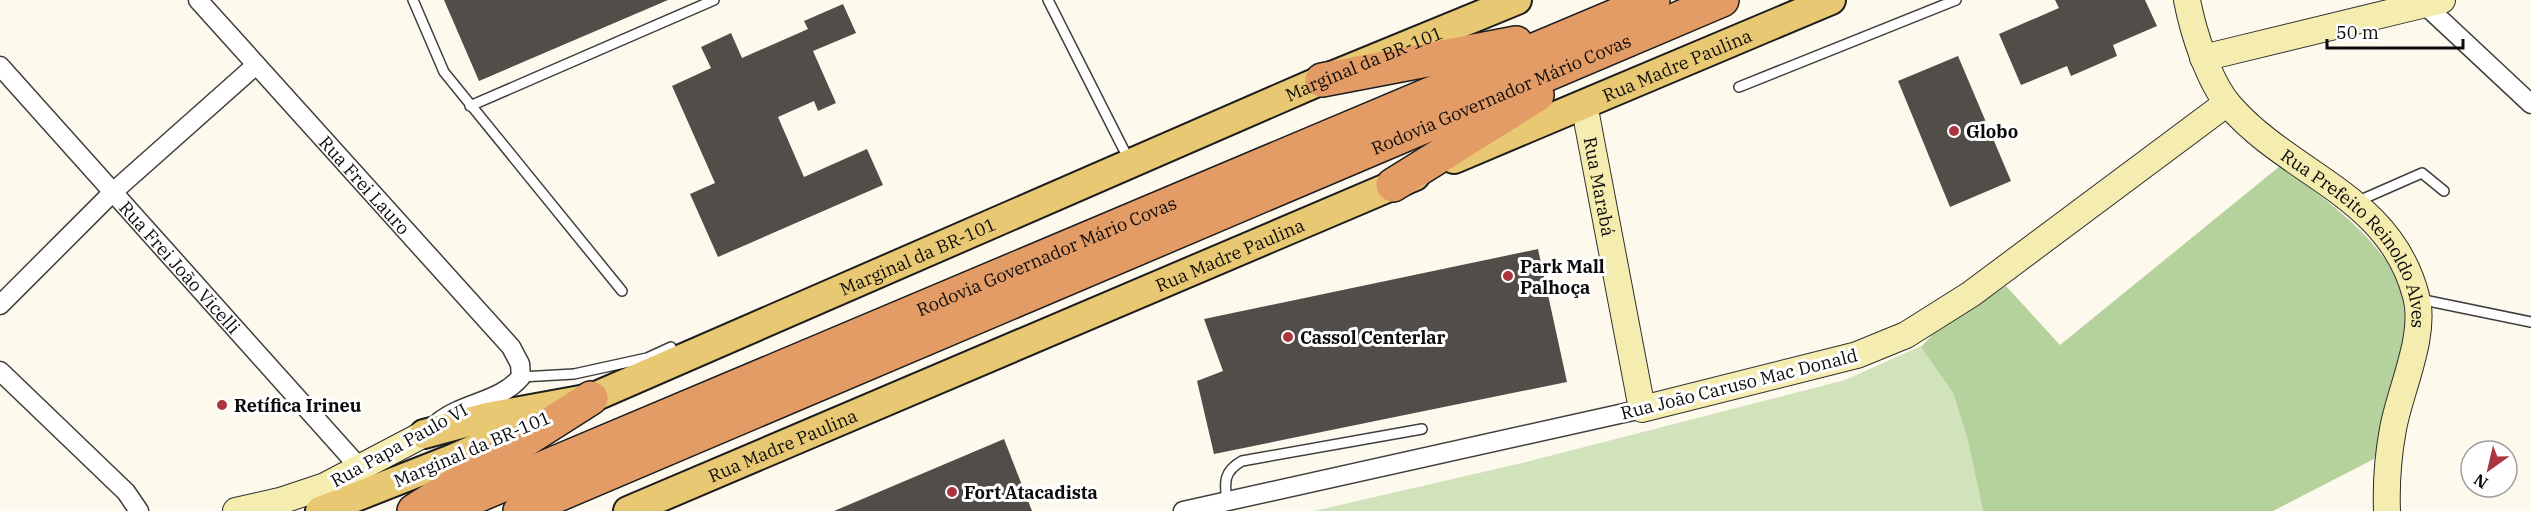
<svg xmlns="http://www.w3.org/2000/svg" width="2531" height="511" viewBox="0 0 2531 511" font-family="'IBM Plex Serif',serif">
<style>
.green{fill:#d1e3bb}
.forest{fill:#b6d29c}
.building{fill:#534d4a}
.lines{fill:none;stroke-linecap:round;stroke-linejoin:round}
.lane-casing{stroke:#3f3f3f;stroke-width:12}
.street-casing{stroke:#3f3f3f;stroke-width:21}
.secondary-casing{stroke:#2e2e2e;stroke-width:28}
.primary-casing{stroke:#1d1d1d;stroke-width:32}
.highway-casing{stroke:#1d1d1d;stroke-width:36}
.lane{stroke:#fff;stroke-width:9}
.street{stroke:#fff;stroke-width:18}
.secondary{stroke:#f5ecb0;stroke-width:26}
.primary{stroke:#e8c872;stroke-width:28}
.highway{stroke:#e39c66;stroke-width:33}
.poi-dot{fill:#ab353e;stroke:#fff;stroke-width:2}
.labels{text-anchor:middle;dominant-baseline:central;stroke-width:6;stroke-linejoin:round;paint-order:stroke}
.street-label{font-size:18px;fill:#0c0c0c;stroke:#fff}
.poi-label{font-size:18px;font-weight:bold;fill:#0c0c0c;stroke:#fff;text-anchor:start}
</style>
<rect width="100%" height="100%" fill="#fdf9ed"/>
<polygon class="green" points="1921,346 1953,393 1967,437 1983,511 1314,511 1522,463 1845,380"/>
<path class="forest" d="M2280,166c53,40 134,91 127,169 -1,16 -8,33 -12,49 -6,26 -12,51 -21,75l-101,52h-290l-16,-74 -14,-44 -32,-46 11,-12 74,-49 54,59z"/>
<g class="building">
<polygon points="444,0 668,0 479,81"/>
<polygon points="2055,0 2145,0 2157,26 2113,45 2117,56 2071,76 2067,66 2021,85 1999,34 2059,8"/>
<polygon points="843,4 856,33 813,51 836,103 818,111 814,101 778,117 804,177 867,149 883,185 718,257 690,194 715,183 672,86 711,68 701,47 731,33 742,58 808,29 804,21"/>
<polygon points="1958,56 2011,181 1950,207 1898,81"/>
<polygon points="1538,249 1567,382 1214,454 1197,381 1223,371 1204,319"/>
<polygon points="1004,439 1032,511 834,511"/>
</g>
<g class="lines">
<defs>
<g id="lane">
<polyline points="413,0 444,72 622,291"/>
<polyline points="1048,0 1130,162"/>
<polyline points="1739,87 1956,0"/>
<polyline points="470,106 714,0"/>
<polyline points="2356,202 2422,173 2444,191"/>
<polyline points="2419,299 2531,322"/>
<polyline points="521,377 574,374 647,358 671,347"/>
<path d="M1227,501c-3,-19 -3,-30 15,-40l180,-32"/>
</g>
<g id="street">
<path id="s1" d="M198,0l313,347 9,17 1,13c-21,25 -57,25 -82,45"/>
<polyline points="2424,4 2531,104"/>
<path id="s2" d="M0,66l360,402"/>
<polyline points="0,305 113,192 256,65"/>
<polyline points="0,371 126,492 139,511"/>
<polyline points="1183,511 1642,409"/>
</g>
<g id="secondary">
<path id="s3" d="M2187,0c6,31 21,80 42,105 60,70 161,90 187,191 11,39 -16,94 -23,133 -5,27 -7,55 -6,82"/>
<polyline points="2203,58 2442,0"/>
<path id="s4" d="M1584,104l58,305 215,-54 49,-20 65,-41 256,-191"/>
<polyline points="236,511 280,501 325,486 424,434"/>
</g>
<g id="primary">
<path id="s5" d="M1454,159l377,-159"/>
<path id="s6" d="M571,407l751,-327 195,-80"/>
<polyline points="424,434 487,417 586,399"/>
<polyline points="320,511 452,459 529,425"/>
<path id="s7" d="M628,511l787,-335"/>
</g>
<g id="highway">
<polyline points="1322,80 1516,43"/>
<polyline points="1393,185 1537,95"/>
<polyline points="414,511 591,398"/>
<path id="s8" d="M441,511l1212,-511"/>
<path id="s9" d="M520,511l1202,-511"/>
</g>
</defs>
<use href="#lane" class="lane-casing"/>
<use href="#street" class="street-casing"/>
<use href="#secondary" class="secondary-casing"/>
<use href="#primary" class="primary-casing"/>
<use href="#highway" class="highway-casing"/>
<use href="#lane" class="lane"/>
<use href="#street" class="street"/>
<use href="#secondary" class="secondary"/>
<use href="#primary" class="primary"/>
<use href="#highway" class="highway"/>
</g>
<g class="poi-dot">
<circle cx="1954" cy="131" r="6"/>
<circle cx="1508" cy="276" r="6"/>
<circle cx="1288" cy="337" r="6"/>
<circle cx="222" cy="405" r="6"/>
<circle cx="952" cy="492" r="6"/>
</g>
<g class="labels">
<g class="street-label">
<text stroke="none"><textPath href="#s6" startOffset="864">Marginal da BR-101</textPath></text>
<text stroke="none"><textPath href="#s5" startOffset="242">Rua Madre Paulina</textPath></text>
<text stroke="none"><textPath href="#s9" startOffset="1066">Rodovia Governador Mário Covas</textPath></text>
<text stroke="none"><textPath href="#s1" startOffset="249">Rua Frei Lauro</textPath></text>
<text stroke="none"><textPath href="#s4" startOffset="84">Rua Marabá</textPath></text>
<text stroke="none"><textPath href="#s3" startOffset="303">Rua Prefeito Reinoldo Alves</textPath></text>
<text stroke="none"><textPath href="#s7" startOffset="654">Rua Madre Paulina</textPath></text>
<text stroke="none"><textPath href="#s8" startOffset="657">Rodovia Governador Mário Covas</textPath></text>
<text stroke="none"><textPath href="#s6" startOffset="378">Marginal da BR-101</textPath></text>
<text stroke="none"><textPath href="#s2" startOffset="270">Rua Frei João Vicelli</textPath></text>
<text transform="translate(1739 384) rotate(-14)">Rua João Caruso Mac Donald</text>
<text transform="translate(399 445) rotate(-29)">Rua Papa Paulo VI</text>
<text stroke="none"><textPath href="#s7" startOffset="168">Rua Madre Paulina</textPath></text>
<text transform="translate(472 449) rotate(-23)">Marginal da BR-101</text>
</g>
<g class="poi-label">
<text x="1966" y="131">Globo</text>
<text x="1520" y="266">Park Mall<tspan x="1520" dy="21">Palhoça</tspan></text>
<text x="1300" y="337">Cassol Centerlar</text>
<text x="234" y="405">Retífica Irineu</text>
<text x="964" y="492">Fort Atacadista</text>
</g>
</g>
<g transform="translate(2489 469) rotate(214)"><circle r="28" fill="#ffffff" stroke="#9e9e9e" stroke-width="1.5"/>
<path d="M0-4.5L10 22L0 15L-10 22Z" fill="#ab353e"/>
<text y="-9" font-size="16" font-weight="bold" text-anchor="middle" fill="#0c0c0c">N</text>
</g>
<path d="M2327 39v9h136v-9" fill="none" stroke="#0c0c0c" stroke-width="3"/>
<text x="2336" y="39" font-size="18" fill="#0c0c0c" stroke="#ffffff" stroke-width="4.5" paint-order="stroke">50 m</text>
</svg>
